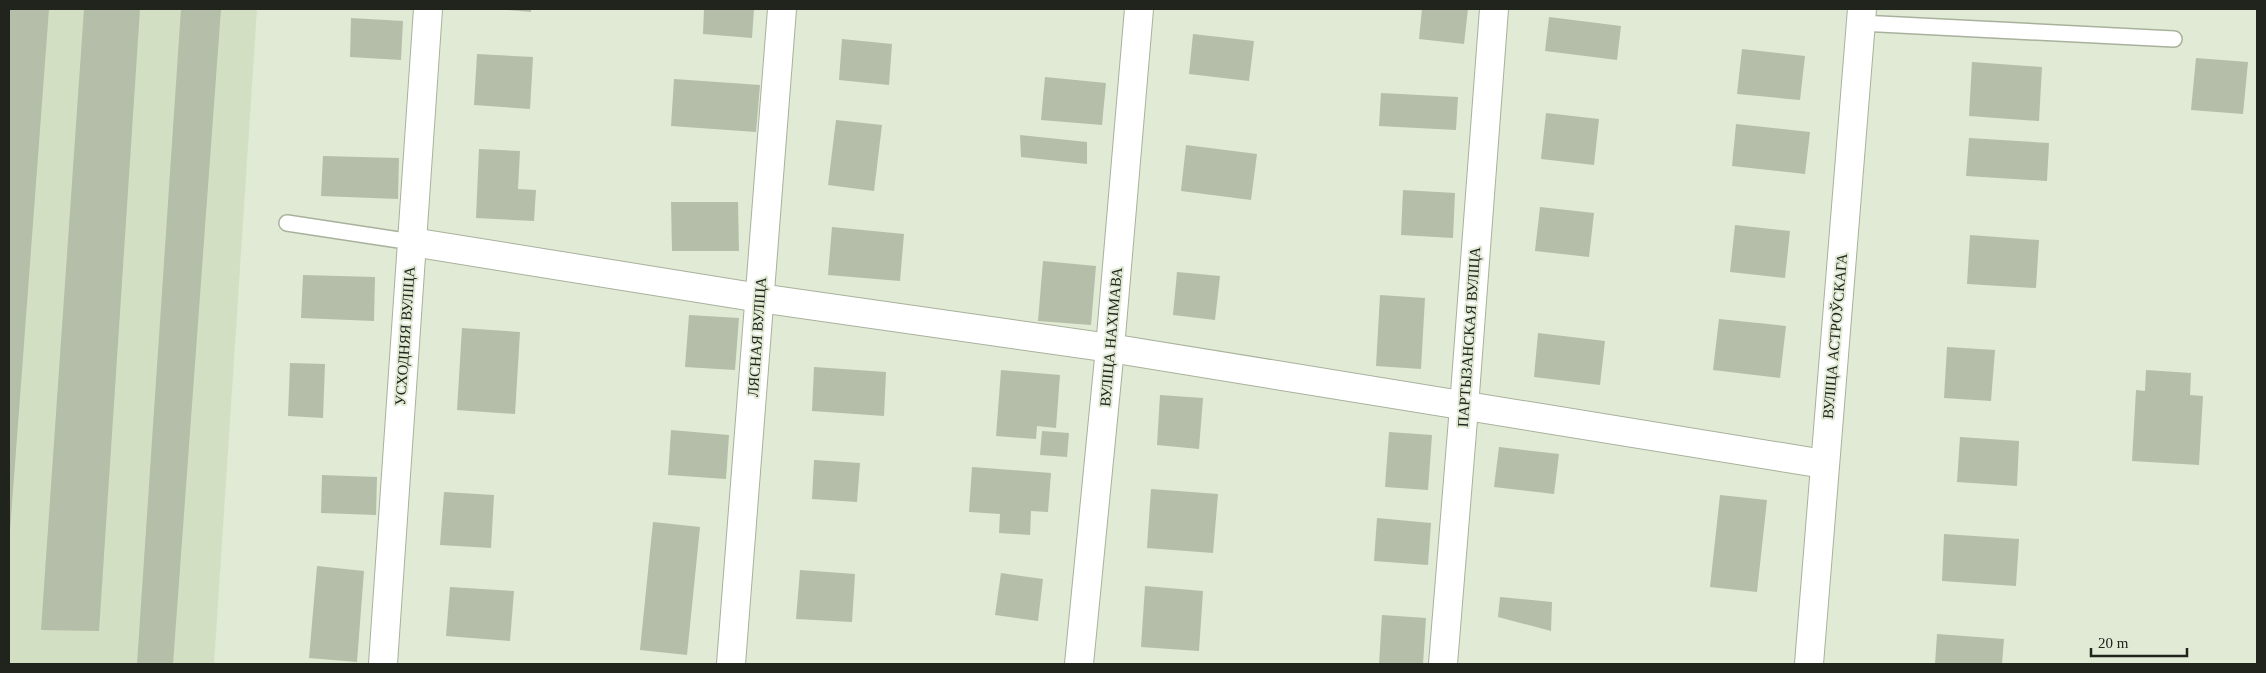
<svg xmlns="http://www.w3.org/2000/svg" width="2266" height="673" viewBox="0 0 2266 673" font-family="'Times New Roman',serif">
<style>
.built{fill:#d2dfc2}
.building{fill:#b5bea9}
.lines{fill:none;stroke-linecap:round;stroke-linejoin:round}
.service-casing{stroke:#a8b19c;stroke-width:18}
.minor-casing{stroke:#a8b19c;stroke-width:30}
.tertiary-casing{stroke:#a8b19c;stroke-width:30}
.service{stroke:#fff;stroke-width:15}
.minor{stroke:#fff;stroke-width:28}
.tertiary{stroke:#fff;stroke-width:28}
.labels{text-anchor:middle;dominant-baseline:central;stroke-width:4;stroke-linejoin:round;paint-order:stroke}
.street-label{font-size:15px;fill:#21241c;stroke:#e0ead4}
</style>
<rect width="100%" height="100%" fill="#e0ead4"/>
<polygon class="built" points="9,9 257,9 214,664 9,664"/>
<g class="building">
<polygon points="9,9 49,9 10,531 9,530"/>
<polygon points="84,9 140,9 99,631 41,630"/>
<polygon points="181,9 221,9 173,664 137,664"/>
<polygon points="497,9 531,9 531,12"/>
<polygon points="704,9 754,9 752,38 703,34"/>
<polygon points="1422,9 1468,9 1464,44 1419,39"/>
<polygon points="1549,17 1621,26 1617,60 1545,51"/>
<polygon points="351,18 403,21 401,60 350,57"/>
<polygon points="1193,34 1254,41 1249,81 1189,74"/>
<polygon points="842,39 892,44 889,85 839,80"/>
<polygon points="1742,49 1805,56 1800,100 1737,94"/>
<polygon points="477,54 533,57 530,109 474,105"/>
<polygon points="2196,58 2248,62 2243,114 2191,110"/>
<polygon points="1972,62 2042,67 2039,121 1969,116"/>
<polygon points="1045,77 1106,83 1102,125 1041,120"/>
<polygon points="674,79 760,85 756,132 671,126"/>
<polygon points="1381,93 1458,97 1456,130 1379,126"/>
<polygon points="1546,113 1599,119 1594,165 1541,159"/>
<polygon points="836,120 882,125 874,191 828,185"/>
<polygon points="1736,124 1810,132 1805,174 1732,166"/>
<polygon points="1020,135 1087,142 1087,164 1021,157"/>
<polygon points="1969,138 2049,143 2047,181 1966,176"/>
<polygon points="1186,145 1257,154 1251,200 1181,191"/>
<polygon points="479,149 520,151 518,189 536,190 534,221 476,218"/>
<polygon points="323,156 399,158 398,199 321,196"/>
<polygon points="1403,190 1455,193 1453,238 1401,235"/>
<polygon points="671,202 738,202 739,251 672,251"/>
<polygon points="1540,207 1594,213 1589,257 1535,251"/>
<polygon points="1735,225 1790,231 1785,278 1730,272"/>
<polygon points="832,227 904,234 900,281 828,275"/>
<polygon points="1970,235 2039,240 2036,288 1967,284"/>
<polygon points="1043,261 1096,266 1091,325 1038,321"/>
<polygon points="1177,272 1220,276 1215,320 1173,315"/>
<polygon points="303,275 375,277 374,321 301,318"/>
<polygon points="1380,295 1425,298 1421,369 1376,366"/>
<polygon points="689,315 739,318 735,370 685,367"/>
<polygon points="1719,319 1786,326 1780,378 1713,370"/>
<polygon points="462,328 520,332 515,414 457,410"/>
<polygon points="1538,333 1605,341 1600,385 1534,377"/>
<polygon points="1947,347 1995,350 1991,401 1944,398"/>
<polygon points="290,363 325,364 323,418 288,416"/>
<polygon points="814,367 886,372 884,416 812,411"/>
<polygon points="1001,370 1060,375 1056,428 1037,426 1036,439 996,436"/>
<polygon points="2146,370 2191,373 2190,395 2203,396 2199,465 2132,461 2136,390 2145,391"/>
<polygon points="1160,395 1203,398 1199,449 1157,445"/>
<polygon points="671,430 729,435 726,479 668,475"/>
<polygon points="1042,431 1069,433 1067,457 1040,455"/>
<polygon points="1389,432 1432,435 1428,490 1385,487"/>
<polygon points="1960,437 2019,441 2017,486 1957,482"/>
<polygon points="1499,447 1559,454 1554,494 1494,487"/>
<polygon points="814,460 860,463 857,502 812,499"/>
<polygon points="972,467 1051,473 1048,512 1031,511 1030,535 999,533 1000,514 969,512"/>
<polygon points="322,475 377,477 376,515 321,513"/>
<polygon points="1151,489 1218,494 1213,553 1147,548"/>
<polygon points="444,492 494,495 491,548 440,545"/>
<polygon points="1720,495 1767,500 1757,592 1710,587"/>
<polygon points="1377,518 1431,523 1428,565 1374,561"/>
<polygon points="653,522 700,527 687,655 640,650"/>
<polygon points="1944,534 2019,539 2016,586 1942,581"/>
<polygon points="317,566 364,571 357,662 309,658"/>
<polygon points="800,570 855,574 852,622 796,619"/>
<polygon points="1001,573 1043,579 1038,621 995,615"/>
<polygon points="1145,586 1203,591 1199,651 1141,647"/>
<polygon points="450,587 514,591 510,641 446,636"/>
<polygon points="1500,597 1552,602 1551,631 1498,617"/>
<polygon points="1382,615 1426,618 1423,664 1379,664"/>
<polygon points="1937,634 2004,639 2002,664 1935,664"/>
</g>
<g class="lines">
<defs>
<g id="service">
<polyline points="1860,23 2174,39"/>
<polyline points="287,223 412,242"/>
</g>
<g id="minor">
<polyline points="412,242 760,298 1110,348 1824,464"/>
<polyline points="383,664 428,9"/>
<polyline points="731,664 782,9"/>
<polyline points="1079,664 1110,348 1139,9"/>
<polyline points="1443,664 1464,407 1494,9"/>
</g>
<polyline id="tertiary" points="1809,664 1862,9"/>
</defs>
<use href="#service" class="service-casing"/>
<use href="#minor" class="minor-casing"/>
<use href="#tertiary" class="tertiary-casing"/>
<use href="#service" class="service"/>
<use href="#minor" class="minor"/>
<use href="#tertiary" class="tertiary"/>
</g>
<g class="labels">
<g class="street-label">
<text transform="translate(405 336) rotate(-86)">УСХОДНЯЯ ВУЛІЦА</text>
<text transform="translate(1835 336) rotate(-85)">ВУЛІЦА АСТРОЎСКАГА</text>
<text transform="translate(757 337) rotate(-86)">ЛЯСНАЯ ВУЛІЦА</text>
<text transform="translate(1111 337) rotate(-85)">ВУЛІЦА НАХІМАВА</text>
<text transform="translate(1469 337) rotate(-86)">ПАРТЫЗАНСКАЯ ВУЛІЦА</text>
</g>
</g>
<rect width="2266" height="673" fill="none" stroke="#21241c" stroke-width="20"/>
<path d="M2091 648v8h96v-8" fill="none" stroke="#21241c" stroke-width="2.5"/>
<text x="2098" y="648" font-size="15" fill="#21241c" stroke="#e0ead4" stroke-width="4" paint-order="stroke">20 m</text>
</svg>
